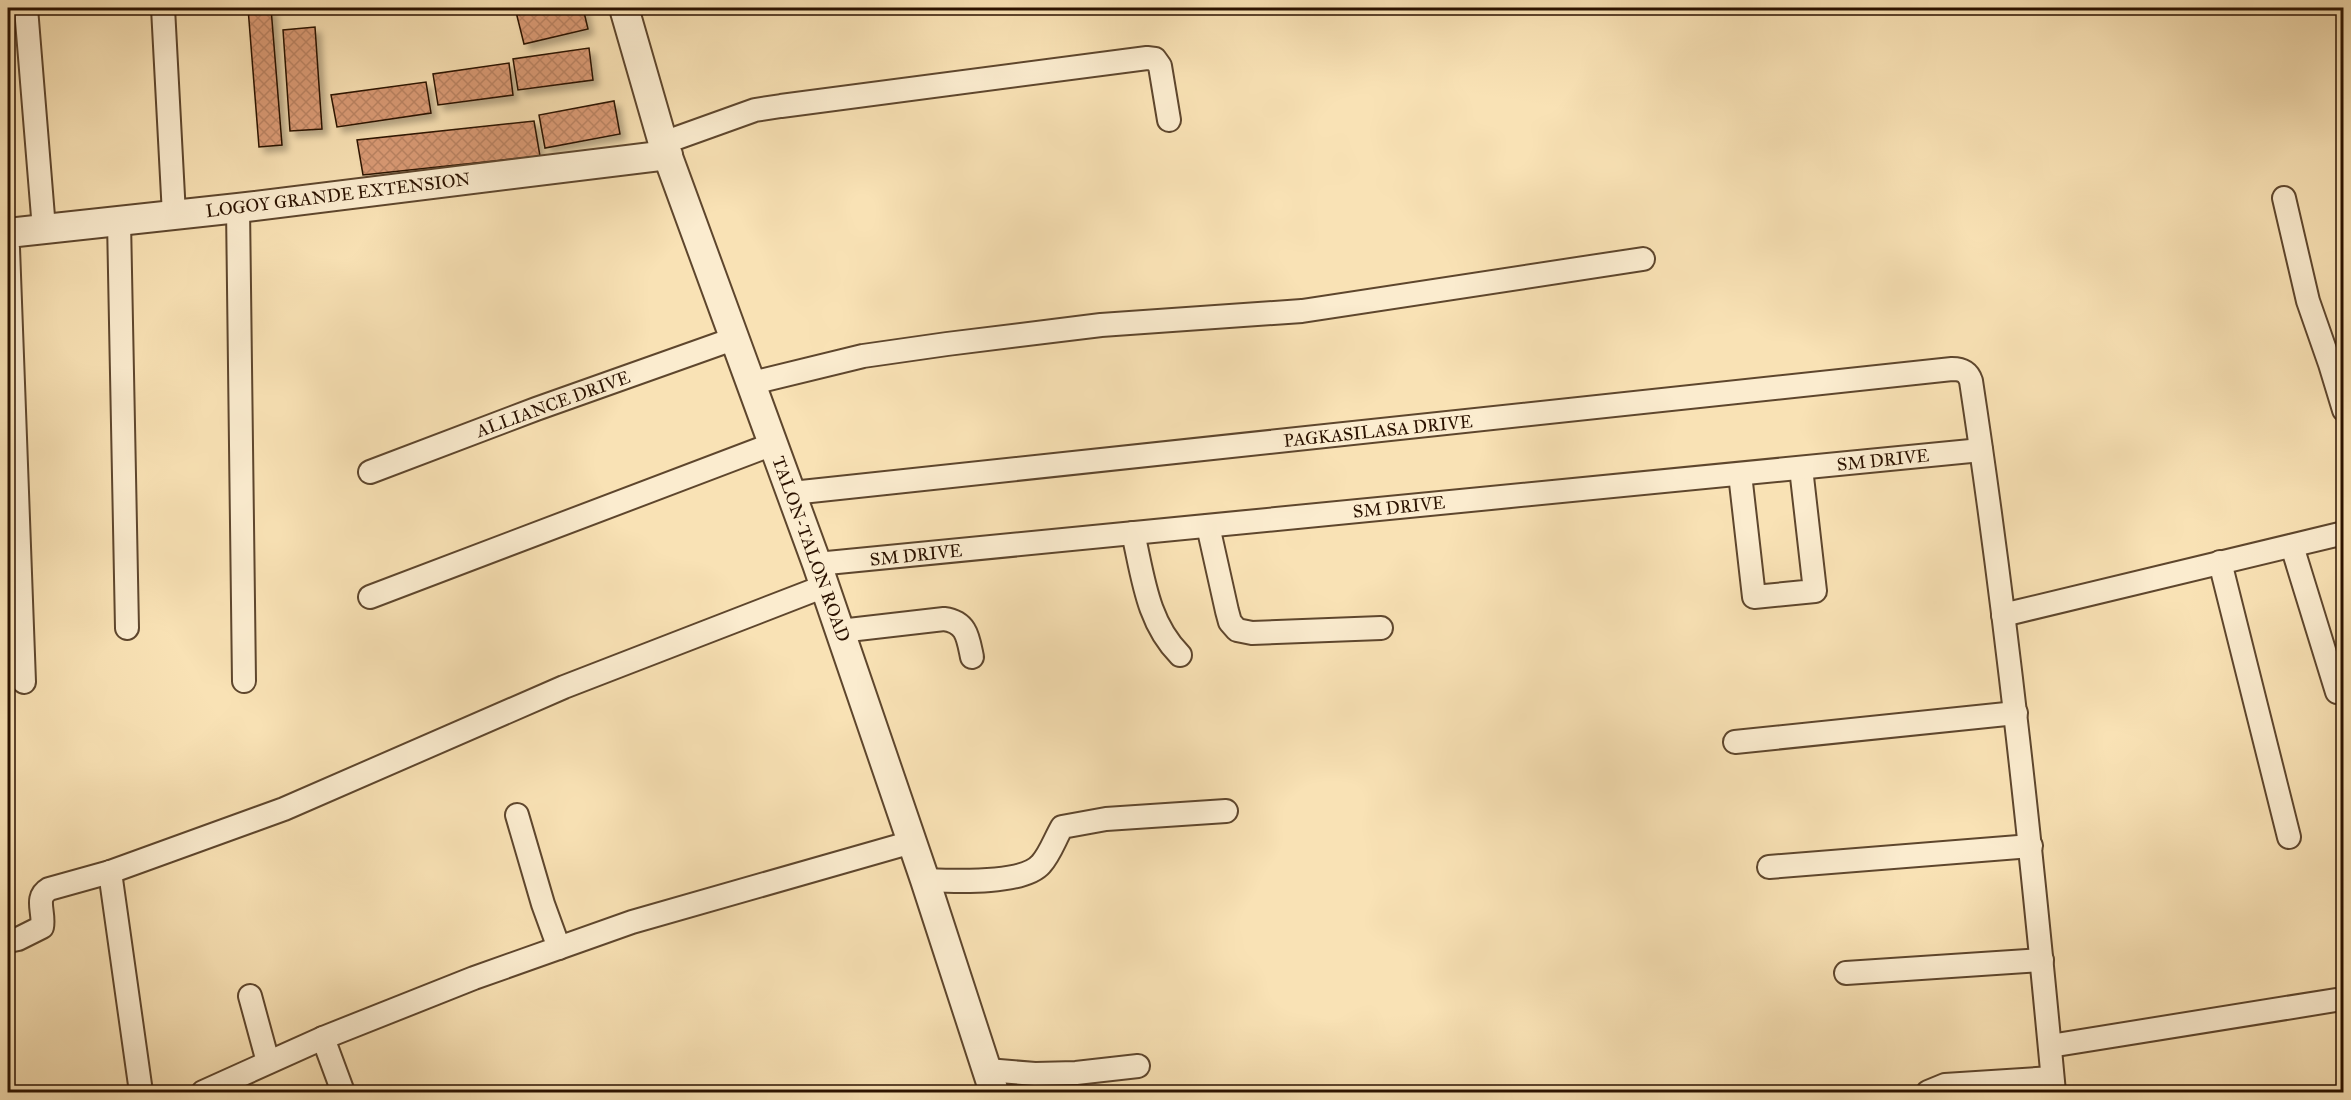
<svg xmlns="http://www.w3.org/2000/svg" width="2351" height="1100" viewBox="0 0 2351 1100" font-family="'IM FELL Great Primer',serif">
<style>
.building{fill:url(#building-cross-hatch);stroke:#2b1200;stroke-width:1.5;filter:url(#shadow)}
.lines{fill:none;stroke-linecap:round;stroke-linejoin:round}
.minor-casing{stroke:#5e462d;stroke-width:26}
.tertiary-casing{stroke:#5e462d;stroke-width:32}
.minor{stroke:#fbeccf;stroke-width:22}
.tertiary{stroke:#fbeccf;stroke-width:28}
.labels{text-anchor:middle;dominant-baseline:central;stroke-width:6;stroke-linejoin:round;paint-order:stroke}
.street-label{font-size:18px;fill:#2b1200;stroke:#fbeccf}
</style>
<defs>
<pattern id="building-cross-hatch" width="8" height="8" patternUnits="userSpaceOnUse" patternTransform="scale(1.5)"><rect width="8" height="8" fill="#da9b76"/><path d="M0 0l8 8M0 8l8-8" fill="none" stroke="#bb8464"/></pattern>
<filter id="shadow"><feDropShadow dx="5.5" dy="5.5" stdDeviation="3" flood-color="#0004"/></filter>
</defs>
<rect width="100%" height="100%" fill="#f9e2b5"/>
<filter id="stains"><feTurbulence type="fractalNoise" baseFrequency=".00333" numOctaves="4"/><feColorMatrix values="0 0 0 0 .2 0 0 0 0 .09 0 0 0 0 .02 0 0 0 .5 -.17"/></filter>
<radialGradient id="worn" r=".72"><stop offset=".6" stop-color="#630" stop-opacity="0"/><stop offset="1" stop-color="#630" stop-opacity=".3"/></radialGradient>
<g class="building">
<polygon points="248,8 271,8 282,145 259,147"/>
<polygon points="515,8 583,8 588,29 524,44"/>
<polygon points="315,27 322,129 290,131 283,30"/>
<polygon points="589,48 593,80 518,90 513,59"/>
<polygon points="509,63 513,95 438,105 433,74"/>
<polygon points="426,82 431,113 337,127 331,95"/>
<polygon points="614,101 620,134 545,148 539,115"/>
<polygon points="534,121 540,156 363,175 357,140"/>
</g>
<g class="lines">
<defs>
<g id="minor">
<polyline points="26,8 44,229"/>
<polyline points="163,8 174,215"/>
<polyline points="663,143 755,110 781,106 1147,58 1155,59 1160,66 1169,120"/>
<polyline points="2284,198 2308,301 2330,364 2344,410"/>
<polyline points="238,208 244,681"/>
<polyline points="119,221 127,628"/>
<polyline points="8,248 24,682"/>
<polyline points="752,383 863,356 947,344 1101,325 1302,311 1643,259"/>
<polyline points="370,472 536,409 736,338"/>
<polyline points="1740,474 1754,597 1815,591 1801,468"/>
<path d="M792,493l1160,-124c11,0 16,3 19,12 36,237 61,474 83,711"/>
<polyline points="1208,526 1227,611 1230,622 1237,630 1252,633 1381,628"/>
<path d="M1133,533c10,43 14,89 47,122"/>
<polyline points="2292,546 2337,692"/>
<polyline points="2220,562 2289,837"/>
<polyline points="817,564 1981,450"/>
<polyline points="370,597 773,444"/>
<polyline points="2003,615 2344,533"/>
<path d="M840,631l104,-12c23,3 24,19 28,38"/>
<polyline points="1735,742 2016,713"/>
<polyline points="517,815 543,904 559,948"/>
<polyline points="1769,867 2031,846"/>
<polyline points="110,872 141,1092"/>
<path d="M925,880c27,1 98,5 116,-16 9,-10 14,-25 21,-37l44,-8 120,-8"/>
<path d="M8,941l10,-2 24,-12c3,-15 -8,-29 7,-38l61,-17 174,-63 280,-122 261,-101"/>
<polyline points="1846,973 2042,960"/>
<polyline points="250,996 268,1062"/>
<polyline points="323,1038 343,1092"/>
<polyline points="2050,1046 2336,1000"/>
<polyline points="987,1070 1035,1074 1076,1073 1138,1066"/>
<polyline points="203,1092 323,1038 474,978 632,922 912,842"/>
<polyline points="1928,1092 1945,1085 2052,1078"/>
</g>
<g id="tertiary">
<polyline points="624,8 663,143 817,564 925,880 994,1092"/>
<polyline points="8,233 238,208 668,155"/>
</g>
</defs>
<use href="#minor" class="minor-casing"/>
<use href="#tertiary" class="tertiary-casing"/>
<use href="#minor" class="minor"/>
<use href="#tertiary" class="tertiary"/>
</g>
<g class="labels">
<g class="street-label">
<text transform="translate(338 195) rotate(-7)">LOGOY GRANDE EXTENSION</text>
<text transform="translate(553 404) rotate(-20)">ALLIANCE DRIVE</text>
<text transform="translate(1378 431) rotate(-6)">PAGKASILASA DRIVE</text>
<text transform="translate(1883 460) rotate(-6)">SM DRIVE</text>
<text transform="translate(1399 507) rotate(-6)">SM DRIVE</text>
<text transform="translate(811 549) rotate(70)">TALON-TALON ROAD</text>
<text transform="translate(916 555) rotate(-6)">SM DRIVE</text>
</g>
</g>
<rect width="2351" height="1100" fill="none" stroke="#f9e2b5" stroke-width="30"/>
<rect x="9" y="9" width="2333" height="1082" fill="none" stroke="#2b1200" stroke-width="3"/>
<rect x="15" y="15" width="2321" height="1070" fill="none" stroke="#2b1200" stroke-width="1.5"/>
<rect width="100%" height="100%" filter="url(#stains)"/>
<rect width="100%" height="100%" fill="url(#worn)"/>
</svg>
